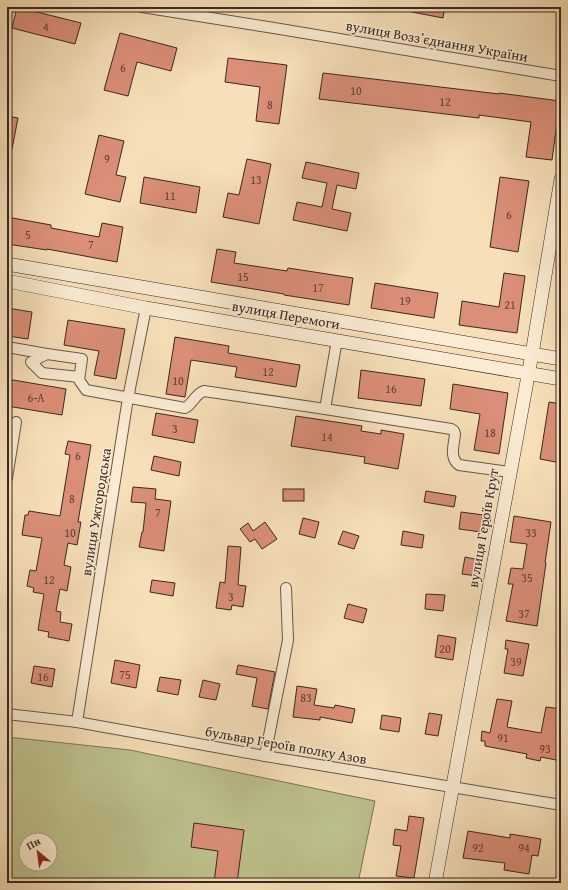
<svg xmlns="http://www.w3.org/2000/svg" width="568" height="890" viewBox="0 0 568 890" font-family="'Gentium Book Plus',serif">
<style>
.green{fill:#bec28e;stroke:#7b7658;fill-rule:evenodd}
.building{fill:#db8f78;stroke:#382923}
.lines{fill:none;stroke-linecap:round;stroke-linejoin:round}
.street-casing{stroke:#685748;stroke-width:12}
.secondary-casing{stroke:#382923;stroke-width:14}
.street{stroke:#faebd2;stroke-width:10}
.secondary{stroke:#faebd2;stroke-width:13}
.labels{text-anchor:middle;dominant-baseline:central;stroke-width:3;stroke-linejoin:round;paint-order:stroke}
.number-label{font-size:12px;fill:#614238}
.street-label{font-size:14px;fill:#382923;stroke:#faebd2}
</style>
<rect width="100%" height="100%" fill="#f7e0b9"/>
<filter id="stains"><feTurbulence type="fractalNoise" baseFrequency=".005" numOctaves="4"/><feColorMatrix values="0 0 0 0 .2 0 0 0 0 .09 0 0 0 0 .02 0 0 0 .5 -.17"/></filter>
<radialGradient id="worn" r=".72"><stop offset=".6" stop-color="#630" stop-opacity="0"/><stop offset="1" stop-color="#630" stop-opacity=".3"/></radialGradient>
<path class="green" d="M7,737l123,13 245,51 -17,82h-351zM26,840h24v24h-24z"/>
<g class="building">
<polygon points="17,7 81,23 75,44 12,28"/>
<polygon points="413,7 445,7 443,18 412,12"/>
<polygon points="120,33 177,48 171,71 137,62 128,96 104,90"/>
<polygon points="228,58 287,65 279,124 256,121 260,87 225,82"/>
<polygon points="323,73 499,94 499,93 560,101 552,160 526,157 531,122 479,115 479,118 319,99"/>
<polygon points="7,116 18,118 12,149 7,148"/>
<polygon points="99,135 124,141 116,175 126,177 120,202 85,194"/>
<polygon points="247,159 271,164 259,224 223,217 228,193 239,195"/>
<polygon points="306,162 359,173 356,189 337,185 332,209 351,213 347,231 293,220 297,202 322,207 327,183 302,178"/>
<polygon points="144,177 200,187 196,213 140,203"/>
<polygon points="500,177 529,181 518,252 490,247"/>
<polygon points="7,217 51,225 51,228 99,237 102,223 123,227 117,262 47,249 47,250 7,244"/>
<polygon points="217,249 236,252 234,263 287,271 288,268 353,278 349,305 284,295 284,294 211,282"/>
<polygon points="504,273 525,276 517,333 459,325 462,301 499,307"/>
<polygon points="375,283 438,293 434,318 371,308"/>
<polygon points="7,308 32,312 28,339 7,336"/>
<polygon points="68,320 125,329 116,379 94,375 99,351 64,345"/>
<polygon points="175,337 229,346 228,353 300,365 296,387 235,377 237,367 191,360 185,397 166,394"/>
<polygon points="361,370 425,379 421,406 358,398"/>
<polygon points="7,379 66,389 62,415 7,406"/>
<polygon points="453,384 508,393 499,454 474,450 480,414 450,409"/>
<polygon points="549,402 561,404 561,463 540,459"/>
<polygon points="156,413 198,420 194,443 152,435"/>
<polygon points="296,416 362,426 361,431 381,434 381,430 404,434 398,469 364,463 365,457 291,446"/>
<polygon points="68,441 91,445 78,522 81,522 77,545 68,543 64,565 71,567 67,591 60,589 56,611 61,612 60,622 72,624 69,641 48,637 49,632 38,630 44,594 33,592 34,588 27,586 30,570 36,571 42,538 22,535 25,515 28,515 29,511 60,516 70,455 65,454"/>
<polygon points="154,456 181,462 179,476 151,470"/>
<polygon points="133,487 156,489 155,499 171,501 164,551 139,547 142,532 143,532 146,503 131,502"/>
<rect x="283" y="489" width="21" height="12"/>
<polygon points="426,491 456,496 454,507 424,502"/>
<polygon points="461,512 491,516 488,533 459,529"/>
<polygon points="514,516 551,522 545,563 546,563 537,626 506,621 513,584 508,584 511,568 523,569 527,544 510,542"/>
<polygon points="303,518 319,522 315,538 299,534"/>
<polygon points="265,522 277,539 262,549 255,539 250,542 240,529 248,523 253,531"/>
<polygon points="343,531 359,536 354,549 338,544"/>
<polygon points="403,531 424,535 422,548 401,545"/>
<polygon points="228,546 241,547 238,585 246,586 243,607 232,605 231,610 216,608 220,582 225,583"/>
<polygon points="465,557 479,560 477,576 462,574"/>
<polygon points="152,580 175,583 173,596 150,592"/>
<polygon points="426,594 445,595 443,611 425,609"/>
<polygon points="348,604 367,609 363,623 344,618"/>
<polygon points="438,635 456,638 453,660 435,657"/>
<polygon points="506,640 529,644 523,676 504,673 508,649 505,649"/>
<polygon points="115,660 140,665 136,688 111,683"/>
<polygon points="238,665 275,672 268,709 252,706 257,678 236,674"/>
<polygon points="34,666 55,669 52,687 31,683"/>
<polygon points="160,677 181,680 178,695 157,691"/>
<polygon points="203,680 220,684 216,700 199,697"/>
<polygon points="297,686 317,689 314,705 334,708 335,705 355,709 352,723 320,717 320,720 293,717"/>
<polygon points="497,699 512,701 507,727 541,733 546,707 561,709 556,735 561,736 561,761 541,757 540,761 526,758 527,754 485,746 485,741 481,741 482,731 490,733"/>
<polygon points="429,713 442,715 438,736 425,734"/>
<polygon points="382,715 401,718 399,732 380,729"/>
<polygon points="409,816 424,818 414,878 396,876 401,846 393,845 395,829 407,831"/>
<polygon points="194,823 244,830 237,883 214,883 218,851 191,847"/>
<polygon points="468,831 510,838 510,834 541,839 538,856 532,855 529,874 504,870 505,863 463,858"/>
</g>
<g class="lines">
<defs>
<g id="street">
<polyline points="142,7 274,28 561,76"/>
<path d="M337,340l-12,69 126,20 3,2 1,3c-1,11 -6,24 4,31l51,7"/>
<polyline points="7,347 47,354"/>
<path d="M79,377l-37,-4 -11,-11 16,-8 35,5 -3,21 7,10 99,18c8,-4 10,-14 19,-17l121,18"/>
<polyline points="7,478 16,422"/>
<polyline points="7,714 77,722 265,756 561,805"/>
<polyline points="77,722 128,398 146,308"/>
<polyline points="265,756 288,640 286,588"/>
</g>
<g id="secondary">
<polyline points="7,264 561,359"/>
<polyline points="7,281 146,308 561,379"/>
<polyline points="435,883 532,354 561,179"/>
</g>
</defs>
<use href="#street" class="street-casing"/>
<use href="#secondary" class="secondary-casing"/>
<use href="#street" class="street"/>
<use href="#secondary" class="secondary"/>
</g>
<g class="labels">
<g class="number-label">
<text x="46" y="26">4</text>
<text x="123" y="67">6</text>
<text x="356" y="90">10</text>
<text x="445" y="101">12</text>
<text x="270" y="104">8</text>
<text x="107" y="158">9</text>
<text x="256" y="179">13</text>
<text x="170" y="195">11</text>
<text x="509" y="214">6</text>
<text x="28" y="234">5</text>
<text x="91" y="244">7</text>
<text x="243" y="276">15</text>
<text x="318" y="287">17</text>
<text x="405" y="300">19</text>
<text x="510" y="304">21</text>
<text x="268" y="371">12</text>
<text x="178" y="380">10</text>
<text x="391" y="388">16</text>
<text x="36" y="397">6-А</text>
<text x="175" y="428">3</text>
<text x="490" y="432">18</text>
<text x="327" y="436">14</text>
<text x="78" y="455">6</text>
<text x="72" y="498">8</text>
<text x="158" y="512">7</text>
<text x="70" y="532">10</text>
<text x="531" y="532">33</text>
<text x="527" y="577">35</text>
<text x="49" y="579">12</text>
<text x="231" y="596">3</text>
<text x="524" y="613">37</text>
<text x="445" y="648">20</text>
<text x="516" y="661">39</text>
<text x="125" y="674">75</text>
<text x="43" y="676">16</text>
<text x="306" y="697">83</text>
<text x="503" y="737">91</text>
<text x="545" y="748">93</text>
<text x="478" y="847">92</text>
<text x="524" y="847">94</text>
</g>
<g class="street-label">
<text transform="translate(437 41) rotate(10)">вулиця Воззʼєднання України</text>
<text transform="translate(286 315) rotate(10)">вулиця Перемоги</text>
<text transform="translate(96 512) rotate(-81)">вулиця Ужгородська</text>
<text transform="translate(483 528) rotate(-80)">вулиця Героїв Крут</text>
<text transform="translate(286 745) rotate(10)">бульвар Героїв полку Азов</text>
</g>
</g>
<rect width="568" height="890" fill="none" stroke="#f7e0b9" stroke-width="24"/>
<rect x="8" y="8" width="552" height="874" fill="none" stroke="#382923" stroke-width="2"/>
<rect x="12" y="12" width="544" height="866" fill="none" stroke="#382923"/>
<g transform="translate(38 852) rotate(331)"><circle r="19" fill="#faebd2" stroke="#ac9d8c"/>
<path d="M0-3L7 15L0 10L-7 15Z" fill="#8f2418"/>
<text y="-6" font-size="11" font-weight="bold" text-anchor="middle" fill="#382923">Пн</text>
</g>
<rect width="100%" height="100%" filter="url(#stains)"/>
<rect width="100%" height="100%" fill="url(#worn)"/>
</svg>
